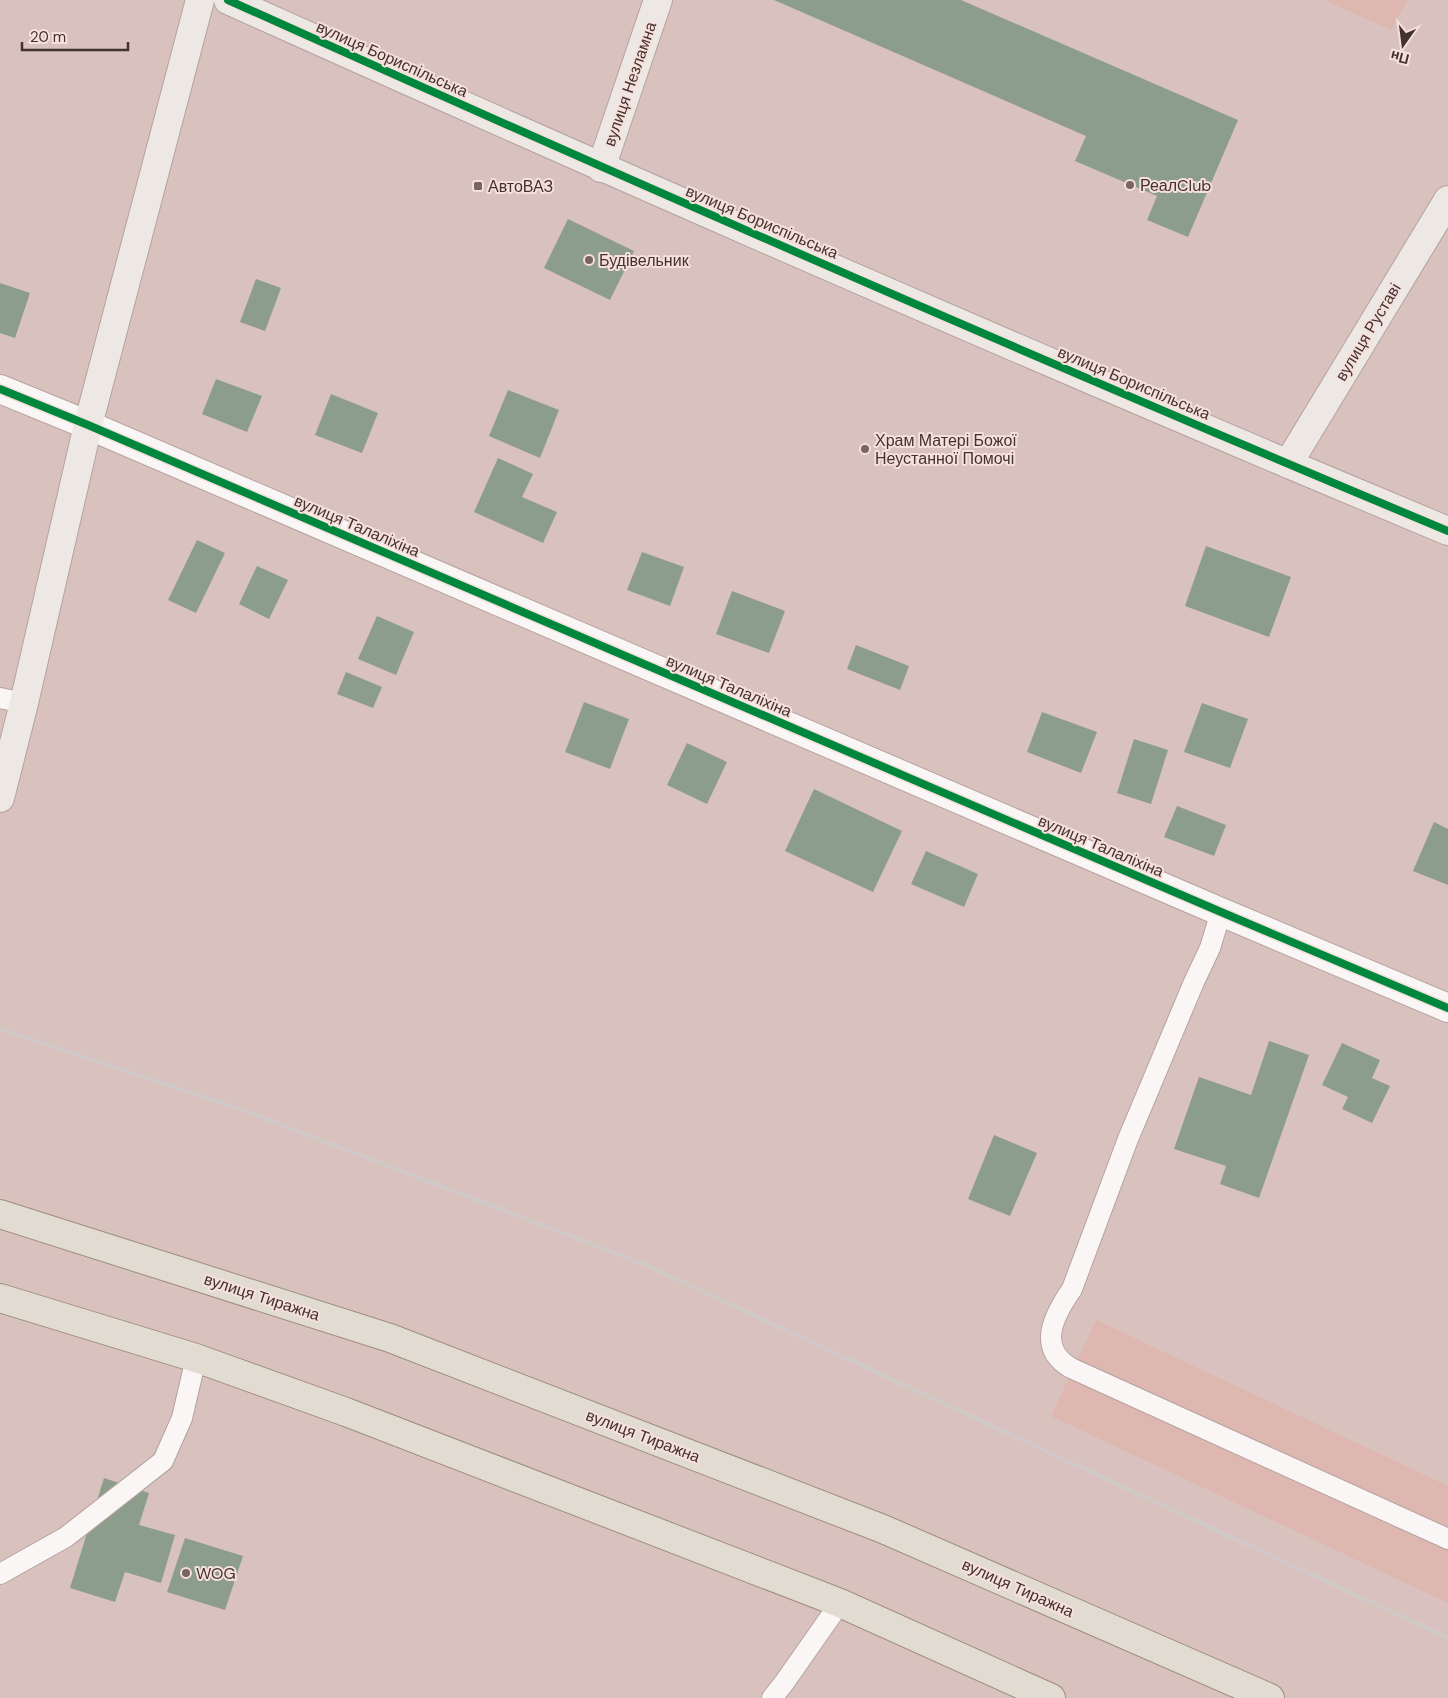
<svg xmlns="http://www.w3.org/2000/svg" width="1448" height="1698" viewBox="0 0 1448 1698" font-family="'DM Sans',sans-serif">
<style>
.built{fill:#ddb7b0}
.building{fill:#8d9d8b}
.lines{fill:none;stroke-linecap:round;stroke-linejoin:round}
.lane-casing{stroke:#b4a29f;stroke-width:22}
.street-casing{stroke:#b4a29f;stroke-width:30}
.secondary-casing{stroke:#b4a29f;stroke-width:30}
.primary-casing{stroke:#9d8d7e;stroke-width:30}
.lane{stroke:#f9f6f5;stroke-width:20}
.street{stroke:#f9f6f5;stroke-width:28}
.secondary{stroke:#ede8e4;stroke-width:28}
.primary{stroke:#e1dbd2;stroke-width:28}
.rail{stroke:#d0c9c8;stroke-width:4}
.cycleway-casing{stroke:#f6e0dc;stroke-width:11}
.cycleway{stroke:#00873e;stroke-width:8}
.poi-dot{fill:#786461;stroke:#f6e0dc;stroke-width:2}
.labels{text-anchor:middle;dominant-baseline:central;stroke-width:4;stroke-linejoin:round;paint-order:stroke}
.street-label{font-size:16px;fill:#43322f;stroke:#f6e0dc}
.poi-label{font-size:16px;fill:#43322f;stroke:#f6e0dc;text-anchor:start}
</style>
<rect width="100%" height="100%" fill="#d9c2be"/>
<g class="built">
<polygon points="1324,0 1408,0 1391,30"/>
<polygon points="1096,1320 1448,1486 1448,1603 1051,1416"/>
</g>
<g class="building">
<polygon points="774,0 961,0 1238,120 1188,237 1147,220 1157,196 1075,161 1086,136"/>
<polygon points="568,219 634,251 610,300 544,268"/>
<polygon points="256,279 281,288 265,331 240,322"/>
<polygon points="0,283 30,293 15,338 0,333"/>
<polygon points="216,379 262,396 247,432 202,414"/>
<polygon points="508,390 559,410 540,458 489,436"/>
<polygon points="331,394 378,413 362,453 315,435"/>
<polygon points="498,458 533,474 522,497 557,512 543,543 474,512"/>
<polygon points="197,540 225,553 196,613 168,600"/>
<polygon points="1206,546 1291,577 1269,637 1185,606"/>
<polygon points="642,552 684,567 670,606 627,590"/>
<polygon points="257,566 288,580 269,619 239,604"/>
<polygon points="732,591 785,611 769,653 716,634"/>
<polygon points="377,616 414,632 396,675 358,659"/>
<polygon points="856,645 909,666 900,690 847,669"/>
<polygon points="346,672 382,687 373,708 337,694"/>
<polygon points="584,702 629,719 610,769 565,752"/>
<polygon points="1202,703 1248,719 1230,768 1184,752"/>
<polygon points="1042,712 1097,732 1081,773 1027,752"/>
<polygon points="1134,739 1168,750 1151,804 1117,793"/>
<polygon points="687,743 727,762 707,804 667,785"/>
<polygon points="814,789 902,831 873,892 785,851"/>
<polygon points="1177,806 1226,825 1214,856 1164,837"/>
<polygon points="1434,822 1448,829 1448,885 1413,871"/>
<polygon points="926,851 978,874 964,907 911,884"/>
<polygon points="1269,1041 1309,1055 1259,1198 1220,1184 1226,1166 1174,1149 1199,1077 1251,1095"/>
<polygon points="1342,1043 1380,1060 1372,1078 1390,1086 1372,1123 1342,1109 1348,1097 1322,1085"/>
<polygon points="994,1135 1037,1153 1010,1216 968,1199"/>
<polygon points="104,1478 149,1493 139,1525 175,1535 161,1583 125,1572 115,1602 70,1588"/>
<polygon points="185,1538 243,1556 225,1610 167,1592"/>
</g>
<g class="lines">
<defs>
<g id="lane">
<polyline points="0,698 24,703"/>
<path d="M1221,912l-11,36 -16,34 -66,157 -56,150c-18,26 -36,59 -1,79l377,171"/>
<polyline points="0,1574 66,1537 163,1461 182,1418 196,1358"/>
<polyline points="772,1698 784,1683 840,1603"/>
</g>
<polyline id="street" points="0,389 88,425 1221,912 1448,1008"/>
<g id="secondary">
<path d="M228,0c404,182 811,360 1220,531"/>
<polyline points="601,168 658,0"/>
<polyline points="1288,464 1448,200"/>
<polyline points="0,798 24,703 88,425 200,0"/>
</g>
<g id="primary">
<polyline points="0,1214 390,1338 883,1529 1270,1698"/>
<polyline points="0,1298 196,1358 346,1412 840,1603 1051,1698"/>
</g>
</defs>
<use href="#lane" class="lane-casing"/>
<use href="#street" class="street-casing"/>
<use href="#secondary" class="secondary-casing"/>
<use href="#primary" class="primary-casing"/>
<use href="#lane" class="lane"/>
<use href="#street" class="street"/>
<use href="#secondary" class="secondary"/>
<use href="#primary" class="primary"/>
<polyline class="rail" points="0,1029 240,1109 646,1265 1448,1638"/>
<defs>
<g id="cycleway">
<path d="M228,0c404,182 811,360 1220,531"/>
<polyline points="0,389 88,425 1221,912 1448,1008"/>
</g>
</defs>
<use href="#cycleway" class="cycleway-casing"/>
<use href="#cycleway" class="cycleway"/>
</g>
<g class="poi-dot">
<circle cx="1130" cy="185" r="5"/>
<rect x="473" y="181" width="10" height="10" rx="2.5"/>
<circle cx="589" cy="260" r="5"/>
<circle cx="865" cy="449" r="5"/>
<circle cx="186" cy="1573" r="5"/>
</g>
<g class="labels">
<g class="street-label">
<text transform="translate(392 59) rotate(24)">вулиця Бориспільська</text>
<text transform="translate(630 84) rotate(-71)">вулиця Незламна</text>
<text transform="translate(762 222) rotate(23)">вулиця Бориспільська</text>
<text transform="translate(1368 332) rotate(-59)">вулиця Руставі</text>
<text transform="translate(1134 383) rotate(23)">вулиця Бориспільська</text>
<text transform="translate(357 526) rotate(23)">вулиця Талаліхіна</text>
<text transform="translate(729 686) rotate(23)">вулиця Талаліхіна</text>
<text transform="translate(1101 846) rotate(23)">вулиця Талаліхіна</text>
<text transform="translate(262 1297) rotate(18)">вулиця Тиражна</text>
<text transform="translate(643 1436) rotate(21)">вулиця Тиражна</text>
<text transform="translate(1018 1588) rotate(24)">вулиця Тиражна</text>
</g>
<g class="poi-label">
<text x="1140" y="185">РеалClub</text>
<text x="488" y="186">АвтоВАЗ</text>
<text x="599" y="260">Будівельник</text>
<text x="875" y="440">Храм Матері Божої<tspan x="875" dy="18">Неустанної Помочі</tspan></text>
<text x="196" y="1573">WOG</text>
</g>
</g>
<g transform="translate(1403 45) rotate(194)" stroke="#f6e0dc" stroke-width="4" paint-order="stroke">
<path d="M0-4L9 19L0 12L-9 19Z" fill="#43322f"/>
<text y="-8" font-size="14" font-weight="bold" text-anchor="middle" fill="#43322f">Пн</text>
</g>
<path d="M22 42v8h106v-8" fill="none" stroke="#43322f" stroke-width="2.5"/>
<text x="30" y="42" font-size="15" fill="#43322f" stroke="#f6e0dc" stroke-width="4" paint-order="stroke">20 m</text>
</svg>
